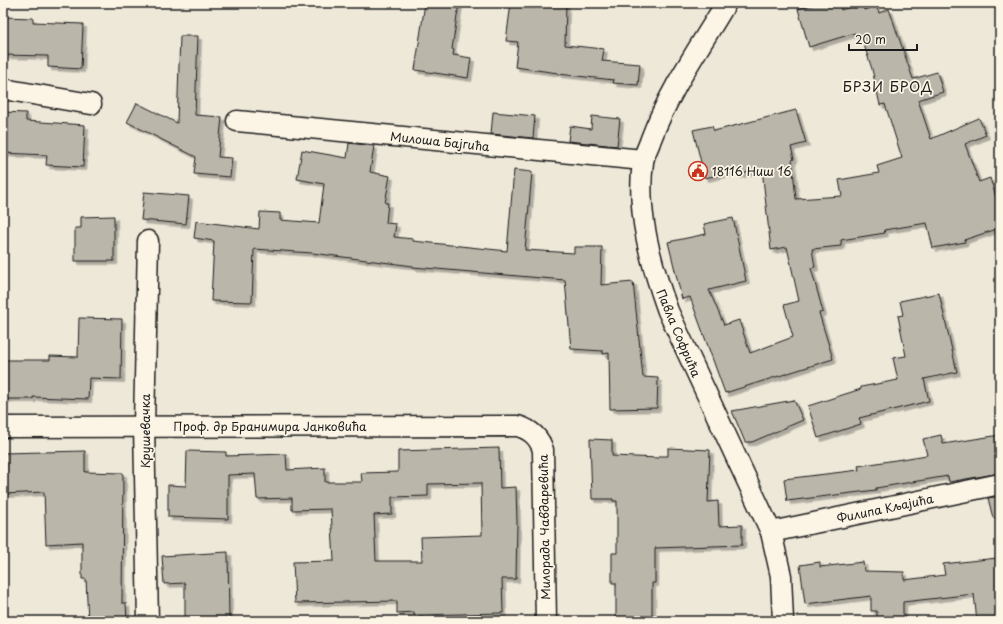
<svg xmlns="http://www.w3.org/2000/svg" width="1003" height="624" viewBox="0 0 1003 624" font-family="'Playpen Sans',sans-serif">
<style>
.building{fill:#bab6aa;stroke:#1c1c1c;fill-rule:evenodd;filter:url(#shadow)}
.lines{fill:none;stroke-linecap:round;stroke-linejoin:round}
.minor-casing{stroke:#1c1c1c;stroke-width:23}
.minor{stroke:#fcf5e5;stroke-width:20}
.labels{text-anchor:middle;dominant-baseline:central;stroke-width:3.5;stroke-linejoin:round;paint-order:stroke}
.street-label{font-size:12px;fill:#1c1c1c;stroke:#fcf5e5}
.poi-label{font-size:12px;fill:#1c1c1c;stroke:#fcf5e5;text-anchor:start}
.quarter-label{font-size:14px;letter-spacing:1px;fill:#1c1c1c;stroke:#fcf5e5}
</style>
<defs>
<filter id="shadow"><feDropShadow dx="3.5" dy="3.5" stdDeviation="0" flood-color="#0004"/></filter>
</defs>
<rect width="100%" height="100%" fill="#eee8d9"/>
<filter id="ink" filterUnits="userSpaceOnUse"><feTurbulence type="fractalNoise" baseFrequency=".025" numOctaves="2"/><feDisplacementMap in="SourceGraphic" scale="8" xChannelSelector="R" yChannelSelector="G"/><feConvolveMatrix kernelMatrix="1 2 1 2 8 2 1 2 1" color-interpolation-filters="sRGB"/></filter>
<g filter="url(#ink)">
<g class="building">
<polygon points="425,3 459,3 452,49 454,50 453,55 471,58 468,78 415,70"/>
<polygon points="511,3 566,3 565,45 604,49 602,61 640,64 638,85 613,83 614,80 558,74 558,73 515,67 518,42 506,41"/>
<polygon points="819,3 839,3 841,10 862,3 864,10 876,6 879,13 889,9 913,79 937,72 943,92 918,100 931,139 979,118 986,135 965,144 979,182 990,178 1000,210 1000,228 964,240 965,242 933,248 927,223 884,230 885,233 841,240 841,246 812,249 815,267 811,268 823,312 819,313 833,359 725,393 690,297 682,299 668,242 706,234 704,224 733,218 746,281 709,290 724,325 739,320 750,353 793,337 784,305 799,301 787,247 771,250 762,169 737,175 736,171 705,178 693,130 712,126 714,131 796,110 806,143 791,147 794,159 792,160 796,199 842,196 839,180 879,173 877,166 902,158 885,104 880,105 872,69 861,36 856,38 855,33 809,47 798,9"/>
<polygon points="3,17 33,18 33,22 83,24 81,69 48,67 48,56 3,55"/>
<polygon points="180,36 198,36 195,115 222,117 218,157 232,158 230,177 194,174 196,157 127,122 137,103 177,123"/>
<polygon points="3,112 26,113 26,121 85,125 83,167 46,165 47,155 3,153"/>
<polygon points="493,112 535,116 533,138 491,134"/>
<polygon points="592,116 620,119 617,146 568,141 570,126 591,129"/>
<polygon points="349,143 374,146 370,172 390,176 385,203 388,203 386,223 396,224 394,237 413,239 413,241 507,251 514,170 532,172 525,250 574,253 574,247 602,247 601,285 633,282 643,377 658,378 657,408 610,409 609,353 603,354 603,351 571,349 565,280 413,267 413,266 312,253 254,249 252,302 211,301 214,241 194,238 196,221 259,229 260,212 280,213 280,220 319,223 324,184 297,179 302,150 347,158"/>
<polygon points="144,192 189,196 186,224 141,220"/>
<polygon points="114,216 114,261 75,261 75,228 81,228 81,217"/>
<polygon points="939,293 957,372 924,379 929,401 859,418 861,424 818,438 808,406 861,389 861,387 898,380 893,358 906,356 898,316 903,315 900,301"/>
<polygon points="79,318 122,319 121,379 89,378 88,399 33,397 33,399 3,399 3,360 50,360 50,356 78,357"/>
<polygon points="794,400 803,420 752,442 745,442 732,411"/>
<polygon points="941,435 943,444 1000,435 1000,473 949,482 948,476 876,488 876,490 787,501 784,479 859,470 858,466 927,455 923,439"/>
<polygon points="590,439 612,440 612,456 659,458 659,456 668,456 668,448 710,450 708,502 718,501 719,526 742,525 742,545 655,548 655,583 652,583 652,621 616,621 616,583 612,583 612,553 617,553 617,501 613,501 613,499 592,499"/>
<path d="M499,448l1,40 16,-1 1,36 -1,56h-14l1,34 -89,2v-3l-17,1v-12l-102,2 -2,-41 41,-1 -3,-52 -39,1v-12l-35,1 -2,-25 -27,1v44l-60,-2v-32l18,1 1,-35 39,1v4l60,-2 1,16 38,-2v14h37l-1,-9 37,-1v-21zM481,483l1,52 -61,2 1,24h-46l-2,-46 18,-1v-17l36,-1v-12z"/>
<polygon points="85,451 85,472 123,473 122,603 126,603 127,621 88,621 86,579 82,579 82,542 46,544 44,492 3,494 3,453"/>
<polygon points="1000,496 1000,517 993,518 988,498"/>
<polygon points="228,552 229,618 185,619 185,583 164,584 162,556"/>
<polygon points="997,558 1000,580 1000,621 977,621 974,594 903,602 903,621 877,621 877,611 871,611 871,596 805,604 800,565 820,562 820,567 863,562 864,571 904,572 904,580 945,575 943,564"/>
</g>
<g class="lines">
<defs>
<g id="minor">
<path d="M726,3c-26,44 -57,88 -75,136 -2,7 -7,15 -8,23 -7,50 8,102 25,149l103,221 10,44 2,45"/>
<polyline points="3,89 91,104"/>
<polyline points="237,121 643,160"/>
<path d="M3,427l515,-1c13,4 21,11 25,24l3,171"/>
<polyline points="771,532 1000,484"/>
<polyline points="148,621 144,426 148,241"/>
</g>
</defs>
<use href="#minor" class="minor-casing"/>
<use href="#minor" class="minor"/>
</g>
</g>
<defs>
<symbol id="civic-ring" viewBox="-11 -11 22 22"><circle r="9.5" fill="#fcf5e5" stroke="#c8321e" stroke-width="1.5"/><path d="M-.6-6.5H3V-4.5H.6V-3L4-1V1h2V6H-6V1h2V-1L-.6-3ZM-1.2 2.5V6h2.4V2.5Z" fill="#c8321e"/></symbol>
</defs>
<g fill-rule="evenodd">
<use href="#civic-ring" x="687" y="160" width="22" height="22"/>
</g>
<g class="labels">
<g class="street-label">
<text transform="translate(440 141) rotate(6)">Милоша Бајгића</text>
<text transform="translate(679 333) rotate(67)">Павла Софрића</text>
<text x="270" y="426">Проф. др Бранимира Јанковића</text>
<text transform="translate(145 431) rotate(-90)">Крушевачка</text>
<text transform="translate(885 508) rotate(-12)">Филипа Кљајића</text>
<text transform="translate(544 527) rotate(-91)">Милорада Чавдаревића</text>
</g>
<g class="poi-label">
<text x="712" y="171">18116 Ниш 16</text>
</g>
<g class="quarter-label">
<text x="888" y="86">БРЗИ БРОД</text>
</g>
</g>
<rect width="1003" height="624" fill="none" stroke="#fcf5e5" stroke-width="16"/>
<rect x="8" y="8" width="987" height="608" fill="none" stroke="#1c1c1c" stroke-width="1.5" filter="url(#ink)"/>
<path d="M849 44v6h68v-6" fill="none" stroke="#1c1c1c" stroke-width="2"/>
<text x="855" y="44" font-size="12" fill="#1c1c1c" stroke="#fcf5e5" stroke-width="3" paint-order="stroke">20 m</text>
</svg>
